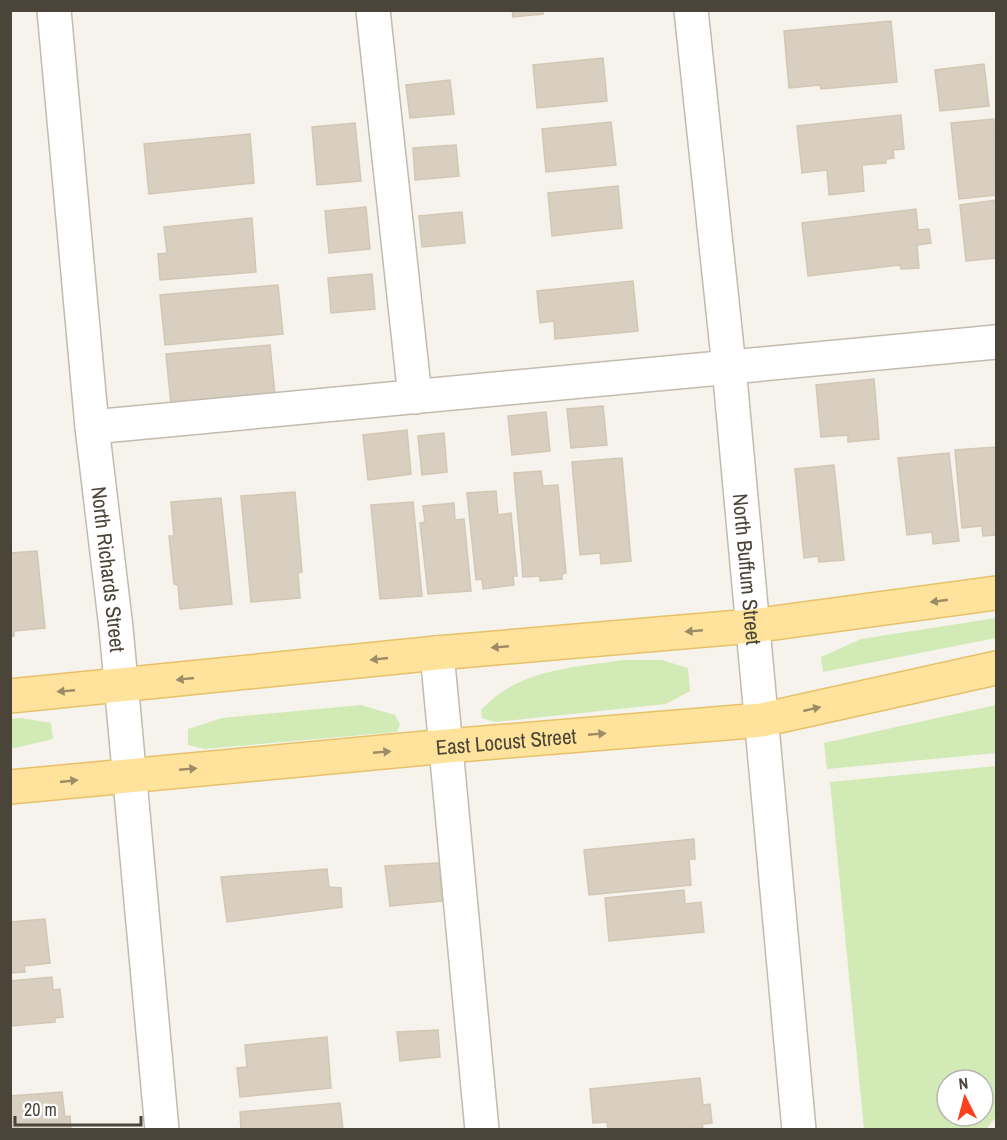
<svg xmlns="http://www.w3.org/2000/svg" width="1007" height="1140" viewBox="0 0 1007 1140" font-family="'Archivo Narrow',sans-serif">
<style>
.green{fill:#d2eab5;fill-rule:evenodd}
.building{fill:#d8cfc1;stroke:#d3c7b4;stroke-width:1.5}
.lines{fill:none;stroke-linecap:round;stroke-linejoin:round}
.minor-casing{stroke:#c2bbae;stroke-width:36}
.major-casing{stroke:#e6c16a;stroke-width:36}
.minor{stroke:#fff;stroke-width:33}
.major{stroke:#ffe39c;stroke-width:33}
.oneway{fill:#9c8c66}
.labels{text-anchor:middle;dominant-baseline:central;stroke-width:6;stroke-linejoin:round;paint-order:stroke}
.street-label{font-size:21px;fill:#4b4439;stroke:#fff}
</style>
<rect width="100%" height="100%" fill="#f6f3ec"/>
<g class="green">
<polygon points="996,618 996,638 823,672 821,657 861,639"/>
<path d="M623,660h39l26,8 2,23 -24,13 -171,18 -13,-4 -1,-8c38,-41 89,-42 142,-50z"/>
<polygon points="361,705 395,715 400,724 397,732 204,749 188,745 188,729 222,718"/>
<polygon points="996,705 996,753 827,769 824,743"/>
<polygon points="21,718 51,723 53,739 11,749 11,719"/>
<path d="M996,766v351l-10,12h-122l-34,-347zM947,1080h36v36h-36z"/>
</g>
<g class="building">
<polygon points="512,10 543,10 543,14 513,17"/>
<polygon points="891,21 897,82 821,89 820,85 789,88 784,31"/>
<polygon points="603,58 607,101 537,108 533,65"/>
<polygon points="984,64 989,106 940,111 935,70"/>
<polygon points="450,80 454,114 410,118 406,85"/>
<polygon points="901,115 904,149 893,150 894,158 886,159 886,163 862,165 864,191 829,195 827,170 802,173 797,126"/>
<polygon points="994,119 996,195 959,199 951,123"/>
<polygon points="611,122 616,165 546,172 542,129"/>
<polygon points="355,123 361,181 317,185 312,127"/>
<polygon points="250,134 254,183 149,194 144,144"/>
<polygon points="456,145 459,176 415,180 413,148"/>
<polygon points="618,186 622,228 552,236 548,193"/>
<polygon points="996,200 996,258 966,261 960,205"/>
<polygon points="366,207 370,249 329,253 325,211"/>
<polygon points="916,209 918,230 929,229 931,243 917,245 919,268 901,269 900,265 808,276 802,223"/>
<polygon points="462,212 465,243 422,247 419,216"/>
<polygon points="252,218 256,272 160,280 158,254 167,253 164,227"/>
<polygon points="372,274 375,309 331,313 328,278"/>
<polygon points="633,281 638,331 555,339 554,321 540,323 537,291"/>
<polygon points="278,285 283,334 165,345 160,295"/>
<polygon points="270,345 275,395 171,405 166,354"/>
<polygon points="874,379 879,439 848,442 848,435 821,437 816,385"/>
<polygon points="603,406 607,445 571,448 567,409"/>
<polygon points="546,412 550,451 512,455 508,416"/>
<polygon points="407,430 411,474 368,480 363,435"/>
<polygon points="444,433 447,472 422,475 418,436"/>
<polygon points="996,447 996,535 983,536 982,526 962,528 955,450"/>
<polygon points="949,453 959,541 933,544 932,532 907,535 898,458"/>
<polygon points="622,458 631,561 601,564 600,553 580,555 572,462"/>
<polygon points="834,465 844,560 819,562 818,556 804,558 795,469"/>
<polygon points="541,471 543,486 558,485 566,573 562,574 562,579 540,581 540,576 523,577 514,473"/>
<polygon points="496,491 498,515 511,513 517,576 513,576 514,585 483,589 482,579 476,580 467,493"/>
<polygon points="295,492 302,572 298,573 300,598 251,602 241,496"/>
<polygon points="221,498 232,604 180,609 178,585 174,584 169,536 174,536 171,502"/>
<polygon points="413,502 422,596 380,599 371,505"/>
<polygon points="454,503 455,520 464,519 471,591 428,594 420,523 425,522 423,506"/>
<polygon points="37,551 45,628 14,631 14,636 10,637 10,553"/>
<polygon points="694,839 695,859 689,859 691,885 589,895 584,850"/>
<polygon points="439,863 442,901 390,906 385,866"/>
<polygon points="327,869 329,887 341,888 342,907 227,922 221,877"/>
<polygon points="684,890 685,904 701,902 704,932 609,941 605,898"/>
<polygon points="45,919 50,963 24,966 25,972 10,973 10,922"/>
<polygon points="52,977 53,990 60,989 63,1017 55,1018 55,1022 10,1026 10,981"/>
<polygon points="438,1030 440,1057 400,1061 397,1032"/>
<polygon points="327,1037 331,1088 240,1097 237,1068 247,1067 245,1045"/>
<polygon points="700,1078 703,1105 710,1104 712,1123 702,1124 703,1128 608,1130 607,1122 593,1123 590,1089"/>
<polygon points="62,1092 65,1117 70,1116 71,1130 10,1130 10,1096"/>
<polygon points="340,1103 343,1130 241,1130 240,1112"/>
</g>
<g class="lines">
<defs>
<g id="minor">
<path id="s1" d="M54,10l38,417 24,201 46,502"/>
<polyline points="373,10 415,397"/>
<path id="s2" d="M691,10l38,357 70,763"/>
<polyline points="92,427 996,342"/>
<polyline points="437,653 482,1130"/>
</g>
<g id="major">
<polyline points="10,696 437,653 752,626 996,593"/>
<path id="s3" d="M10,787l437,-41 315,-26 234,-52"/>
</g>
</defs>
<use href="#minor" class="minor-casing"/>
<use href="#major" class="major-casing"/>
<use href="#minor" class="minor"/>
<use href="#major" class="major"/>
</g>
<defs><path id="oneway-solid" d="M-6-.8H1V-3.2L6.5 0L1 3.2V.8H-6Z" transform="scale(1.5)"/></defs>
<g class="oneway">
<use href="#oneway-solid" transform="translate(939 601) rotate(172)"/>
<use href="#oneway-solid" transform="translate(694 631) rotate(175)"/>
<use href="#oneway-solid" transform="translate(500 647) rotate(175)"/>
<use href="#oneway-solid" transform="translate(379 659) rotate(174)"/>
<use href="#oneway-solid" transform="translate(185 679) rotate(174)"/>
<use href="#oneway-solid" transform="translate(66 691) rotate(175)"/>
<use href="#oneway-solid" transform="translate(812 709) rotate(-13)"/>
<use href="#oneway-solid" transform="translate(597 734) rotate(-5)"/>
<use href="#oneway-solid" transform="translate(382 752) rotate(-5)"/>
<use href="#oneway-solid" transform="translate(188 769) rotate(-5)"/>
<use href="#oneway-solid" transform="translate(69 781) rotate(-6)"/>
</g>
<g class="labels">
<g class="street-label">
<text stroke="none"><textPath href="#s1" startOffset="562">North Richards Street</textPath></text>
<text stroke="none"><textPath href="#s2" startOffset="562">North Buffum Street</textPath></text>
<text stroke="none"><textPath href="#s3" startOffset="498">East Locust Street</textPath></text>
</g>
</g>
<rect width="1007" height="1140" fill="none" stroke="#4b4439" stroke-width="24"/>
<g transform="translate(965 1098) rotate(354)"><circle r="28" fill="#ffffff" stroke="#b7b4b0" stroke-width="1.5"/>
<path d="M0-4.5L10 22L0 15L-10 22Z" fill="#fc3f1d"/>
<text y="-9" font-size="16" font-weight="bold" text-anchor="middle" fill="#4b4439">N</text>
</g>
<path d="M15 1116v9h126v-9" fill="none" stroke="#4b4439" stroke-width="3"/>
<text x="24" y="1116" font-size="18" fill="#4b4439" stroke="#ffffff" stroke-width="4.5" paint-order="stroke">20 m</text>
</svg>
